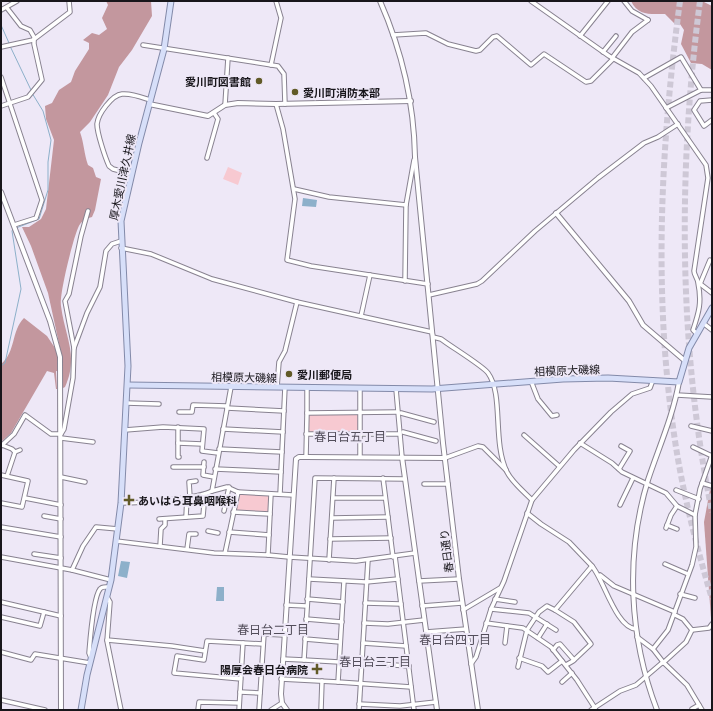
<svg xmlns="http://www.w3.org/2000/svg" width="713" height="711" viewBox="0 0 713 711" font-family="Lato,'Noto Sans JP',sans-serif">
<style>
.green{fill:#f7c9d1}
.forest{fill:#c3979e}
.water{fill:#8db0ca}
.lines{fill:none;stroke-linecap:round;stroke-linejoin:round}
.stream{stroke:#8db0ca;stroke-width:1}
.motorway-tunnel{stroke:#cec8d6;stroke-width:6;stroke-dasharray:6 3;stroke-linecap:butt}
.minor-casing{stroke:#888290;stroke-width:5.5}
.tertiary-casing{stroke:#888290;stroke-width:6}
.primary-casing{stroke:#838aa9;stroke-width:7}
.minor{stroke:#fff;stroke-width:3.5}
.tertiary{stroke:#fff;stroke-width:4}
.primary{stroke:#d7dff9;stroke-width:5}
.poi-dot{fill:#615a27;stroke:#eee8f7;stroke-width:1.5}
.labels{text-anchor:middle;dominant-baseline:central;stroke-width:4;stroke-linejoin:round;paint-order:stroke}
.poi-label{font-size:11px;font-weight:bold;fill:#18161b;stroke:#eee8f7;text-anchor:start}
.street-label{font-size:11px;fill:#18161b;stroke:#eee8f7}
.neighbourhood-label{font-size:12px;fill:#524d5a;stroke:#eee8f7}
</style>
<rect width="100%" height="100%" fill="#eee8f7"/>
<g class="green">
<polygon points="228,167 242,173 238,185 223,179"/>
<polygon points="358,413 358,433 308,432 308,415"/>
<polygon points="239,493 270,495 268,513 235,510"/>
</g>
<g class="forest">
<path d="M106,1h45l1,15 -20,34 -13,17 -11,28 -18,27 -10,10c4,11 4,22 8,33l5,3 3,9 5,2 -6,31 -3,7c-7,2 -11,4 -14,11 -5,11 -19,67 -17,78 4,31 18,50 4,81l-2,1 -2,-16 -5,-1 1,18h-1l-2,-16 -7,-2 -36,62 -10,9v-78c15,-12 10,-33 23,-46l23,18 8,12h5l-12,-55 -17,-47 -9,-19h7l12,-8 5,-10 8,-69 -8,-21 -1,-13 7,-3 7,-13 12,-8 4,-11 14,-22v-6l-6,-3 9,-7 7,2 8,-6 -5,-11 6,-13z"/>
<path d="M631,1h71l10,5v64l-10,-6 -11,-1 -10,-19 3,-14 -4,-6h-5l-10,-10c-15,0 -27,2 -34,-13z"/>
<polygon points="712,479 712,632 704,522"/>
</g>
<g class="water">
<polygon points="303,198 317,200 316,207 302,206"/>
<polygon points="121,561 130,562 127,578 118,576"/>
<polygon points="217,587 224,587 224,601 216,601"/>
</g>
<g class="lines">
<g class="stream">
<polyline points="1,25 9,43"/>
<polyline points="10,46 31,90"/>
<polyline points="16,228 39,219 48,190 48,162 51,140 43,111 32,93"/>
<polyline points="1,366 5,363 21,289 12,231 13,229"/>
</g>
<g class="motorway-tunnel">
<path d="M680,1c-19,142 -27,290 -6,433 8,56 22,111 38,165"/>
<path d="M700,1c-22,167 -22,345 12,511"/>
</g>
<defs>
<g id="minor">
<path d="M531,1l78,55 30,17 12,13 55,79 2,13 -14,93c0,4 4,8 4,12 4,19 1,29 -5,47l4,4"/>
<polyline points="624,1 632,11 648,20"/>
<polyline points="1,10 17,1"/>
<polyline points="393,35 426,33 448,44 476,51 480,50 493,37 497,36 531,65 544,54 586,82 591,81 613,59"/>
<polyline points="580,36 608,1"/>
<polyline points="143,45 278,66 284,74 285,104"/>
<polyline points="1,47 33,40 70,12 69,1"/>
<polyline points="603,52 616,36"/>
<polyline points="612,58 632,32 648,20"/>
<polyline points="271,65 281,18 276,1"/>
<polyline points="1,77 42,200 36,218 14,225"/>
<polyline points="644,78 681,57 701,90"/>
<polyline points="712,100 700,101 694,110 704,126 712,120"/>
<polyline points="276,104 283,129 295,199 287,260 311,266 428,284"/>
<polyline points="225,105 228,58"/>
<polyline points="1,106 28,97 42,80 34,44 34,37 30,30 21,26 7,8"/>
<polyline points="666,108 701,90 712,90"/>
<polyline points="207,158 218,119 214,113"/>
<path d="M132,174l-19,-5 -4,-3c-4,-9 -12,-33 -12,-42 1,-10 15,-29 25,-30 10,-1 19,3 28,6"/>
<polyline points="294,189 329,197 406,205 414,160"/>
<polyline points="121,248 151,254 212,279 297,302"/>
<polyline points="405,281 406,205"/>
<polyline points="699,283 712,293"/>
<polyline points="700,284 710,260"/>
<polyline points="429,295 477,284 482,281 535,231 598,178 644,143 658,137 678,124"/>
<polyline points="361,316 370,275"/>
<polyline points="703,323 712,330"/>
<polyline points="74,348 65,301 69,294 81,236 88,211"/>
<polyline points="531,381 538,399 552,416 557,415"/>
<polyline points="231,387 212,491 227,487 238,492"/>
<path d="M277,387l2,-25 6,-11 12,-49 135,30 1,5 8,2c9,7 42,27 47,34 16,22 4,69 19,99 5,10 16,19 25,28"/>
<polyline points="396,389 402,457"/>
<polyline points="677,395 712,397"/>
<polyline points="126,403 159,404"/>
<polyline points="227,408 284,411"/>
<polyline points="179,412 192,412 193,405 227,406"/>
<polyline points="307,413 307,388"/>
<polyline points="401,413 434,422"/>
<polyline points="691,426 712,431"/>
<polyline points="178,427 178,443 202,444"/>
<polyline points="223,429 283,432"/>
<polyline points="125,430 163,427 204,429 202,451 218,453"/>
<polyline points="403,432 436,441"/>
<polyline points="306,434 400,434"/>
<polyline points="524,435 559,466"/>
<polyline points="61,438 93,442"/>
<polyline points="178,443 178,457 179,457"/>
<polyline points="580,443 612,463 622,472 666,493 677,506 695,515"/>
<polyline points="2,445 12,449 15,452 20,450"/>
<polyline points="1,446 14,434 25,415 51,434 61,434 64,429 73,378 74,348 87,313 100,287 106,251 112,244 121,241"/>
<polyline points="693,447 712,456"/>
<polyline points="219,449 282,452"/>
<polyline points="306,457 307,413 398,412"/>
<polyline points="360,457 360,388"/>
<polyline points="445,458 478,446 483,447 506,470"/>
<polyline points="204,462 203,475 214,477"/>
<polyline points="173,467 204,467"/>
<polyline points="215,469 281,472 285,387"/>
<polyline points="619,469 630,451 621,446"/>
<polyline points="1,475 28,481 22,507 1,503"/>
<polyline points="7,476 15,452"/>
<polyline points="61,477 85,482"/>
<polyline points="383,478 393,557"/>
<polyline points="702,483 712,486"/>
<polyline points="424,484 448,484"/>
<polyline points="676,490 699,499"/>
<polyline points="280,494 281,472"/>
<polyline points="190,497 189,482 196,481"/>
<polyline points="25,498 61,505"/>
<polyline points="333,498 385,498"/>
<path d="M121,503c19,0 76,-4 91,-12"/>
<polyline points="620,505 633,478"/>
<polyline points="224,511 229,487"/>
<polyline points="233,512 270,514"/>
<polyline points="527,513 541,524 569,542 592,566"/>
<polyline points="44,516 61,519"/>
<polyline points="186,517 187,497"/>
<polyline points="332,518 388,517"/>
<polyline points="159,519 203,516 205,494"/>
<polyline points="667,525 677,529"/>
<polyline points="1,527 61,537"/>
<polyline points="666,528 671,515 677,506"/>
<polyline points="208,531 218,533"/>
<polyline points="229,532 269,535"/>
<polyline points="330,539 391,538"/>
<polyline points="116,541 214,553 268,555 271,494"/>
<polyline points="160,546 161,529 165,525 165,519"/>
<polyline points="187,549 189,534 196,534"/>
<polyline points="225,553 238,492 293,495"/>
<polyline points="34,554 61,558"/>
<polyline points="268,555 289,557"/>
<polyline points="395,556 414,710"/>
<polyline points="1,557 72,570 111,580"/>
<polyline points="289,557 356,561 415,553"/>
<polyline points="329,560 334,478"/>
<polyline points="665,564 688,574"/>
<polyline points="72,570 83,546 96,527 118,529"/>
<polyline points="600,575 614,586 675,612"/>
<polyline points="309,579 366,582 398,579"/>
<polyline points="344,581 338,682 411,687"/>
<polyline points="419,581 459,579"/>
<polyline points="680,594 695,598"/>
<polyline points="107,597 110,602 107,641 121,710"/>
<polyline points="307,599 343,602"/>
<polyline points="495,599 515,602"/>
<polyline points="1,602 61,616"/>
<polyline points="365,603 401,604"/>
<polyline points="286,605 307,606"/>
<polyline points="422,606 462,603"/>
<polyline points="491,609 529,613 556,630"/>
<polyline points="463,610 500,588"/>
<polyline points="555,610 574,622 591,644 573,661 566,665"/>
<polyline points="675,615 683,619 692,630 709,628 712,624"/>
<polyline points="1,617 40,626 44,612"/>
<polyline points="306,619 342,622"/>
<polyline points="364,623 388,624 424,620"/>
<polyline points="486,623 523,628 551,647 577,680 595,708"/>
<polyline points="426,632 466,629"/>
<polyline points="637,637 653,649"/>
<polyline points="538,638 547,624"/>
<polyline points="305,639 340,642"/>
<polyline points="107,640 172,646 205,651"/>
<polyline points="243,643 263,644"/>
<polyline points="363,643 406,646"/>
<polyline points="505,643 507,626"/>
<polyline points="553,650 557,645 560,644 574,660"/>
<polyline points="1,652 31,660 35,654 90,663"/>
<path d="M91,658l-2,-5c1,-12 4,-55 11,-64 2,-3 6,-2 9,-2"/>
<polyline points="519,658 542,666 548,672 562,661"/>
<polyline points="283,659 304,660 315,478 405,479"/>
<polyline points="304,660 339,662"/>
<polyline points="663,662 653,649 668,630 692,565 696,547 695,515 700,489 712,455"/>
<polyline points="362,663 409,666"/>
<polyline points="663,663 686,642 692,630"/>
<polyline points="471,664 476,657 491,609 504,581 532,500 574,450 611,412 632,394 650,388 653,380"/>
<path d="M518,667l9,-37 12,-18 8,-6 8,4 37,-44c12,14 24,62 44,63"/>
<polyline points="281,679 338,682"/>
<polyline points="562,682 572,673"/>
<polyline points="240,692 260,693"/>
<polyline points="1,700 45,710"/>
<polyline points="359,704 400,706 436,702"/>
<polyline points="692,709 699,705"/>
<polyline points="198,710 199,702 239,703"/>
<polyline points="239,710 243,643 207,641 204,660 177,656 174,673 241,679"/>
<polyline points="259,710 264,634 284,635"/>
<polyline points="271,710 282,703"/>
<polyline points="321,710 322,681"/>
<polyline points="359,710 368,560"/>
<polyline points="591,710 620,691 636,685 663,662 687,685 702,710"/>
</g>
<g id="tertiary">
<path d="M380,1c22,50 34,101 35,156l28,286 16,136 19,131"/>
<polyline points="149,104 208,116 225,105 238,103 276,104 411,101"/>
<polyline points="1,192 50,321 60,357 61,710"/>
<polyline points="556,213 629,301 643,325 684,360"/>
<polyline points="402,457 437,710"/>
<polyline points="287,710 282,703 281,694 296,459 299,457 306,457 445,458"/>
<path d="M657,710c-28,-73 -32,-155 -9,-230 11,-33 25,-64 31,-98"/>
</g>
<g id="primary">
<polyline points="128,385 432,389 563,379 608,378 679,382 689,348 712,308"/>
<polyline points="81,710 87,675 111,580 121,503 128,366 121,221 139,143 164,49 171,1"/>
</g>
</defs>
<use href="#minor" class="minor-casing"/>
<use href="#tertiary" class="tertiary-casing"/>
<use href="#primary" class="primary-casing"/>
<use href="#minor" class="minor"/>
<use href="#tertiary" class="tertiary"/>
<use href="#primary" class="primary"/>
</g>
<g class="poi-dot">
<circle cx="259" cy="81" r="4"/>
<circle cx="295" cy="92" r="4"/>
<circle cx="289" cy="374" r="4"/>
<path d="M127 494h4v4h4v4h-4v4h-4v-4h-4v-4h4z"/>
<path d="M315 663h4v4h4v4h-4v4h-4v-4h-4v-4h4z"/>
</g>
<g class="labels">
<g class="poi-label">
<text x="251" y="81" text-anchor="end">愛川町図書館</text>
<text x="303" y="92">愛川町消防本部</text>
<text x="297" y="374">愛川郵便局</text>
<text x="138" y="500">あいはら耳鼻咽喉科</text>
<text x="308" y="669" text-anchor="end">陽厚会春日台病院</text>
</g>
<g class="street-label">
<text transform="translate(122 177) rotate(-78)">厚木愛川津久井線</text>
<text transform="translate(567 370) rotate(-2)">相模原大磯線</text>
<text transform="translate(244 377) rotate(1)">相模原大磯線</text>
<text transform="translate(446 551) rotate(-97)">春日通り</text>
</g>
<g class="neighbourhood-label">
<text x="350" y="436">春日台五丁目</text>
<text x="273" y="629">春日台二丁目</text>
<text x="455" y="639">春日台四丁目</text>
<text x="375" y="661">春日台三丁目</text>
</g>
</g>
<rect width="713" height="711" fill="none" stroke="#18161b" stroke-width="4"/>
</svg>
